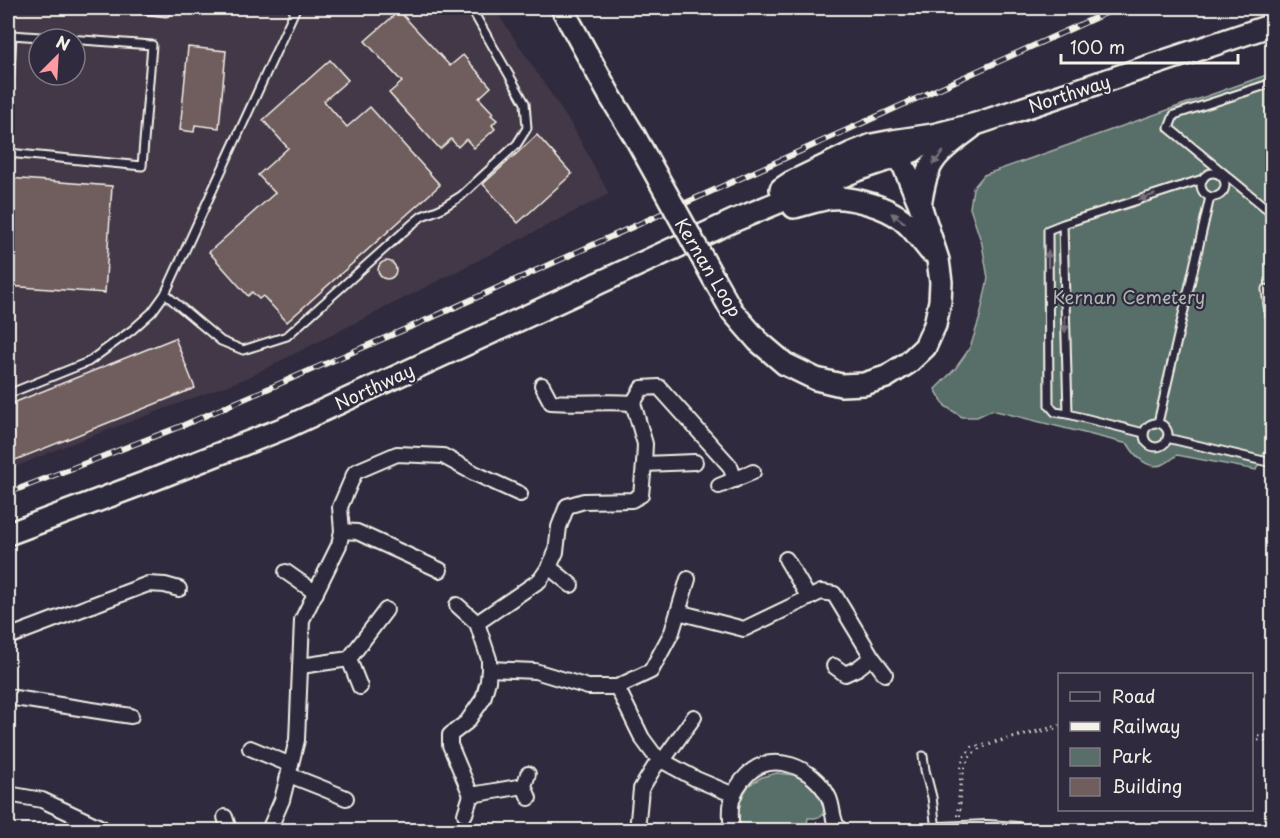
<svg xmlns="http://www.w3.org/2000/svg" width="1280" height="838" viewBox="0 0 1280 838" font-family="'Playpen Sans',sans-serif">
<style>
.built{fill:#423947;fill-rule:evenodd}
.green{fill:#596e68;stroke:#a6b0a8;stroke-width:1.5}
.building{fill:#705d5d;stroke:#f4f1e8;stroke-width:1.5}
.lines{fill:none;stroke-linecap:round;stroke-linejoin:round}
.service-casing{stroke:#f4f1e8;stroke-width:11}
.minor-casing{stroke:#f4f1e8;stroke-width:18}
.trunk-casing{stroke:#f4f1e8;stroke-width:26}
.path{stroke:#f4f1e8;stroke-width:2;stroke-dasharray:1.5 4.5;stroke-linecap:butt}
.service{stroke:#2f2a3d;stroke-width:7}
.minor{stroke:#2f2a3d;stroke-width:14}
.trunk{stroke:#2f2a3d;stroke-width:21}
.rail-casing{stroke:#f4f1e8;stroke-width:6}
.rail{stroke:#2f2a3d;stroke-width:4;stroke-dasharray:11;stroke-linecap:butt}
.trunk-bridge-casing{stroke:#f4f1e8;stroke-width:26;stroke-linecap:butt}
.trunk-bridge{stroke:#2f2a3d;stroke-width:21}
.oneway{fill:#747079}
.labels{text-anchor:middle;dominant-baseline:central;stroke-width:4.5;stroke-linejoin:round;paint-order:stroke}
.street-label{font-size:18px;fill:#f4f1e8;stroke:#2f2a3d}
.park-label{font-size:18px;fill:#aeb6ae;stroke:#2f2a3d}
</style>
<rect width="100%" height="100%" fill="#2f2a3d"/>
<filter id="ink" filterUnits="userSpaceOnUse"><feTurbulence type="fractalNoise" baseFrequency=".0167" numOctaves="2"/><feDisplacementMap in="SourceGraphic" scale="12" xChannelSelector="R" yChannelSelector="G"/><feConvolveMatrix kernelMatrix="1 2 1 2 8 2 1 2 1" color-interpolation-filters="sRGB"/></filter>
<g filter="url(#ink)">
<path class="built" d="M8,8h486l79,119 36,67 -362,184 -182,68 -57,24zM39,39h36v36h-36z"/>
<g class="green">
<path d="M1272,73v363l-16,34 -79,-15c-4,3 -8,7 -13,9 -16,7 -29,-8 -36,-20l-136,-34 -15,7h-15l-17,-11 -10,-17 20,-20 15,-21 10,-31 8,-39 -6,-34 -12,-36 3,-20 11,-13z"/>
<polygon points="777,773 794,775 808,783 819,795 824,809 822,816 815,818 808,818 806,830 740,830 737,817 741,799 749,785 762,777"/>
</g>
<g class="building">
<polygon points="399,11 450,66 463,55 491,87 479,98 493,113 491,115 497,120 492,125 495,129 474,148 466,139 458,147 451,139 440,149 389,93 402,82 365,41"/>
<polygon points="188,47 226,51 219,128 195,125 194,132 180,130"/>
<polygon points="330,60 348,80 324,101 347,127 370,107 440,185 287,322 263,296 259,299 252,292 248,296 209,252 275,193 258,175 288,148 263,120"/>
<polygon points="537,135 572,174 518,223 483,184"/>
<polygon points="8,178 112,186 105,293 8,286"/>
<circle cx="387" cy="270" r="9"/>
<polygon points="175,338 195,388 8,463 8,405"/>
</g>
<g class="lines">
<defs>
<g id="service">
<polyline points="130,8 166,12"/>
<polyline points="1272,83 1174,115 1169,128 1272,213"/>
<polyline points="8,109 12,35 8,34"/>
<polyline points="8,153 142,166 152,45 12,35"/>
<circle cx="1213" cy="185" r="12"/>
<polyline points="1063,224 1068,414 1055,412 1049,405 1048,230 1063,224 1203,179"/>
<polyline points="1266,289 1269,314 1272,316"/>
<polyline points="165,294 221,341 243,350 287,336 410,226 422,216 440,209 461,196 517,144 527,128 525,103 471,8"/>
<polyline points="8,394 88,362 132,330 152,312 165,294 296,8"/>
<polyline points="1068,414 1144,433"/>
<polyline points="1158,423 1210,197"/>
<circle cx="1156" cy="435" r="12"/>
<polyline points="1167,438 1272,463"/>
<polyline points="923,756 925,770 932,797 936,830"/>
</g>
<g id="minor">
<path d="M542,385l9,17c27,2 55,-1 82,1"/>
<polyline points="644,464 695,462"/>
<polyline points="719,486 753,472"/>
<polyline points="342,531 357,532 440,570"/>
<polyline points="786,559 809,598"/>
<polyline points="549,567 571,585"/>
<polyline points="286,572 316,593"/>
<polyline points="457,605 477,623 489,659 489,669 488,681 483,699 467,722 450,735 450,745 471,795 465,814"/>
<polyline points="678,612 744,629 821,592 834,594 872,657 885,674"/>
<polyline points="477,623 540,580 549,567 556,552 559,527 567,506 584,501 632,500 641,495 644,464 645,444 633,403 642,388 659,387 730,466 735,480"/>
<polyline points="8,637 148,584 165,585 179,589"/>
<polyline points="349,659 360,687"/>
<polyline points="301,666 349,659 386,610"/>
<polyline points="834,666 845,674 858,668 872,657"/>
<polyline points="489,669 535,671 588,687 617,687 651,671 672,632 688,579"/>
<polyline points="617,687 642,738 653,753 661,760 696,779 734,795"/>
<polyline points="8,697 131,716"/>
<polyline points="250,748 291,765"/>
<polyline points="528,774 524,786 529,798"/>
<polyline points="289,775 322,788 346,798"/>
<polyline points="8,794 42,800 102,828"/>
<polyline points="471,795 524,786"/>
<polyline points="225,817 229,830"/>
<polyline points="269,830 282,800 297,740 302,620 339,545 342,531 340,507 355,472 397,454 443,456 474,473 520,494"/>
<polyline points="637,830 641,789 655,766 666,756 694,717"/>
<path d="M732,830c-3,-22 -2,-38 15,-55 25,-26 67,-7 81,21 6,10 3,26 12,34"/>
<polyline points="940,830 987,828 1018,830"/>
</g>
<g id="trunk">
<polyline points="562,8 610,96 634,135"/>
<polyline points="781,189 790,183 852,153 872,145 893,141 933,135 976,124 1272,25"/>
<path d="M920,205c3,-15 5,-33 15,-46 9,-12 23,-21 36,-31"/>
<path d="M794,207c12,-3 25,-7 37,-9 16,-2 48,7 63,16 15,8 25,24 36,37"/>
<polyline points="714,279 732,311 758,341 785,364 816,379 841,385 864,384 886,377 908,363 925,347 935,325 940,301 941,282 938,260 920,205 894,143"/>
<polyline points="8,534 155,479 287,427 733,221 857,170 913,151 933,135"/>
</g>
</defs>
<use href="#service" class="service-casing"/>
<use href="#minor" class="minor-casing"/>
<use href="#trunk" class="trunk-casing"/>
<g class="path">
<polyline points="1252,736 1272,737"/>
<polyline points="1252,740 1272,741"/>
<polyline points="957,816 961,768 963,758 972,747 1060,725"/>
<path d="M960,816c1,-18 0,-39 8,-56 3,-5 8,-10 14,-12 24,-10 52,-14 78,-20"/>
<polyline points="1028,823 1066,830"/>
<path d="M1078,830c17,-4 31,-12 46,0"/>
</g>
<use href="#service" class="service"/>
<use href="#minor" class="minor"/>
<use href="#trunk" class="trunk"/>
<defs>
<polyline id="rail" points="8,493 184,425 431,318 1117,8"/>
</defs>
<use href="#rail" class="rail-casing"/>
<use href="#rail" class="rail"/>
<defs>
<polyline id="trunk-bridge" points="634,135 714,279"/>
</defs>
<use href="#trunk-bridge" class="trunk-bridge-casing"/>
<use href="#trunk-bridge" class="trunk-bridge"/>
</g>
<defs><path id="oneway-solid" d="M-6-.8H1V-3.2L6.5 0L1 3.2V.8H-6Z" transform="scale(1.5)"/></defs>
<g class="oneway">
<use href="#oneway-solid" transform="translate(938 158) rotate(129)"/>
<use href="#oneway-solid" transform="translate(1147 197) rotate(162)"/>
<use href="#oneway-solid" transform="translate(898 218) rotate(-144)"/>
<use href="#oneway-solid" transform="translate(1048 259) rotate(-91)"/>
<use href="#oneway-solid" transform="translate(1065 324) rotate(89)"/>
</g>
</g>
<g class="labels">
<g class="street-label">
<text transform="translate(1069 93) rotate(-18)">Northway</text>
<text transform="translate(709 267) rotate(59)">Kernan Loop</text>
<text transform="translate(374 386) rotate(-25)">Northway</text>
</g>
<g class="park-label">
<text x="1129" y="296">Kernan Cemetery</text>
</g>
</g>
<rect width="1280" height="838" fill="none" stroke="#2f2a3d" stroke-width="30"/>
<rect x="15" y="15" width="1250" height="808" fill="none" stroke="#f4f1e8" stroke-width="2" filter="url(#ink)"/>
<rect x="1058" y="673" width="195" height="138" fill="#2f2a3d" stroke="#7e7a81" stroke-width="1.5"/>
<rect x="1070" y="692" width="30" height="9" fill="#2f2a3d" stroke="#7e7a81" stroke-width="1.5"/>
<text x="1112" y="703" font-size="18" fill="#f4f1e8">Road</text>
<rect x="1070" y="722" width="30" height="9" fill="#f4f1e8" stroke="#7e7a81" stroke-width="1.5"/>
<text x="1112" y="733" font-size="18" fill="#f4f1e8">Railway</text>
<rect x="1070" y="748" width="30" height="18" fill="#596e68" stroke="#7e7a81" stroke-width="1.5"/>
<text x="1112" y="763" font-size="18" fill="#f4f1e8">Park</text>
<rect x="1070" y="778" width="30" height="18" fill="#705d5d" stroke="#7e7a81" stroke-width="1.5"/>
<text x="1112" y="793" font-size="18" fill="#f4f1e8">Building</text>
<g transform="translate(57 57) rotate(24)"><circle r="28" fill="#2f2a3d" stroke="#7e7a81" stroke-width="1.5"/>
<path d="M0-4.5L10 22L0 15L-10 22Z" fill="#ff9aa2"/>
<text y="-9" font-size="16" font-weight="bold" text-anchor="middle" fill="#f4f1e8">N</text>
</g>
<path d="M1061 54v9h177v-9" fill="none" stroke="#f4f1e8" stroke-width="3"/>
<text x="1070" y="54" font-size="18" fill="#f4f1e8" stroke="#2f2a3d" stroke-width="4.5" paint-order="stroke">100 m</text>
</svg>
